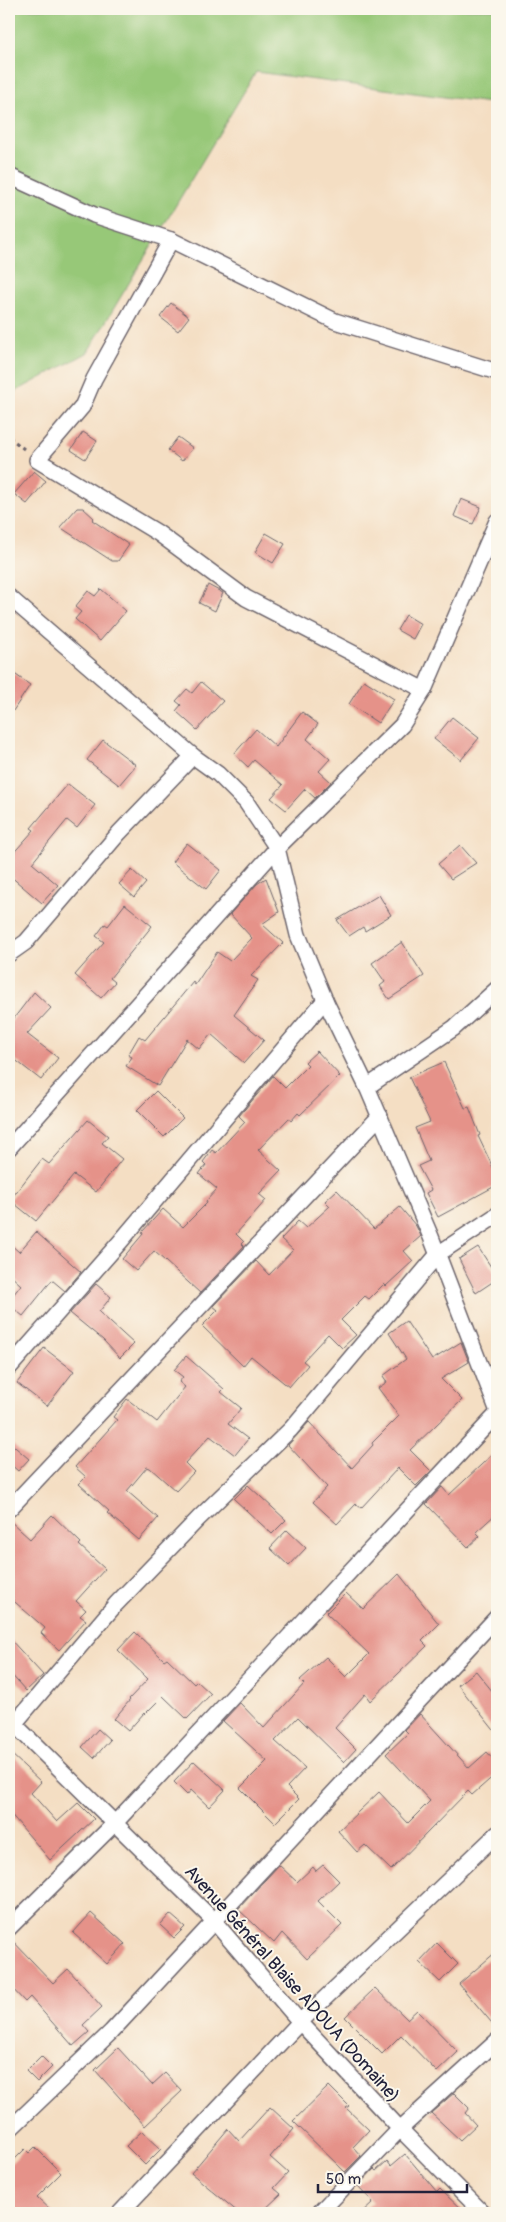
<svg xmlns="http://www.w3.org/2000/svg" width="506" height="2222" viewBox="0 0 506 2222" font-family="Pangolin,sans-serif">
<style>
.green{fill:#97c878;stroke:#5c755a}
.building{fill:#e59289}
.lines{fill:none;stroke-linecap:round;stroke-linejoin:round}
.street-casing{stroke:#6c646b;stroke-width:18}
.path{stroke:#6c646b;stroke-width:3;stroke-dasharray:4 4;stroke-linecap:butt}
.street{stroke:#fff;stroke-width:15}
.labels{text-anchor:middle;dominant-baseline:central;stroke-width:4;stroke-linejoin:round;paint-order:stroke}
.street-label{font-size:18px;fill:#22223b;stroke:#fbf7ec}
</style>
<rect width="100%" height="100%" fill="#fbf7ec"/>
<filter id="ink" filterUnits="userSpaceOnUse"><feTurbulence type="fractalNoise" baseFrequency=".02" numOctaves="2"/><feDisplacementMap in="SourceGraphic" scale="10" xChannelSelector="R" yChannelSelector="G"/><feConvolveMatrix kernelMatrix="1 2 1 2 8 2 1 2 1" color-interpolation-filters="sRGB"/></filter>
<filter id="wash" filterUnits="userSpaceOnUse"><feTurbulence type="fractalNoise" baseFrequency=".0096" numOctaves="4" result="noise"/><feDisplacementMap in="SourceGraphic" scale="20" xChannelSelector="R" yChannelSelector="G"/><feGaussianBlur stdDeviation="1.12" result="paint"/><feColorMatrix in="noise" values="0 0 0 0 0 0 0 0 0 0 0 0 0 0 0 0 0 1.4 0 .05"/><feComposite in="paint" operator="in"/></filter>
<g filter="url(#wash)">
<rect width="100%" height="100%" fill="#f4dec3"/>
<polygon class="green" points="9,9 497,9 497,104 256,72 87,353 9,395"/>
<g id="blocks">
<g class="building">
<polygon points="171,303 189,317 178,331 160,317"/>
<polygon points="83,432 97,441 85,459 71,450"/>
<polygon points="178,437 193,448 182,461 168,450"/>
<polygon points="34,471 46,481 27,504 14,494"/>
<polygon points="461,499 481,507 473,524 454,516"/>
<polygon points="77,508 83,508 94,518 92,520 129,545 118,561 112,561 60,527"/>
<polygon points="266,533 285,544 273,563 255,552"/>
<polygon points="208,585 223,593 215,611 199,603"/>
<polygon points="101,589 126,611 100,641 75,619 81,612 75,607 88,591 95,596"/>
<polygon points="406,615 421,624 413,639 397,630"/>
<polygon points="9,670 30,685 9,717"/>
<polygon points="364,680 394,699 378,723 349,704"/>
<polygon points="201,682 223,701 197,730 176,711 181,705 176,701 187,689 192,693"/>
<polygon points="302,712 318,724 307,739 330,759 319,771 331,782 315,798 305,789 286,810 271,798 283,785 254,760 248,767 234,754 256,729 276,747"/>
<polygon points="452,717 479,738 461,760 434,739"/>
<polygon points="103,740 136,765 119,785 87,760"/>
<polygon points="68,784 95,805 77,828 67,820 32,863 58,885 42,903 9,875 9,858 34,830 31,828"/>
<polygon points="187,843 221,870 206,889 172,862"/>
<polygon points="460,845 476,863 451,879 438,864"/>
<polygon points="132,870 146,883 134,897 119,884"/>
<polygon points="266,878 279,912 262,924 283,943 251,976 258,980 234,1015 264,1040 244,1063 211,1034 199,1049 187,1039 158,1086 126,1066 132,1057 128,1055 139,1036 145,1040 193,982 195,985 217,952 230,961 252,938 230,914 257,884"/>
<polygon points="379,895 391,915 365,931 363,927 349,936 337,920"/>
<polygon points="125,904 152,926 110,978 115,982 101,998 75,975 104,942 96,936 105,924 108,926"/>
<polygon points="402,942 424,976 389,999 380,986 385,982 372,963"/>
<polygon points="34,992 51,1008 27,1034 58,1058 41,1080 9,1055 9,1020 11,1022"/>
<polygon points="317,1051 340,1076 300,1115 298,1113 291,1121 289,1118 258,1150 281,1171 259,1194 266,1200 236,1234 244,1242 242,1244 244,1246 200,1293 154,1251 136,1271 122,1259 143,1234 142,1232 163,1209 183,1227 207,1203 206,1201 217,1189 199,1174 206,1165 203,1162 212,1150 216,1153 245,1122 239,1116 273,1076 285,1088 308,1065 305,1062"/>
<polygon points="444,1062 465,1108 469,1107 480,1135 478,1136 497,1176 497,1185 438,1217 426,1193 431,1190 418,1166 429,1161 415,1128 430,1122 409,1077"/>
<polygon points="156,1091 183,1118 164,1137 137,1110"/>
<polygon points="88,1120 108,1136 102,1143 122,1159 96,1192 74,1175 36,1221 10,1200 42,1159 49,1164"/>
<polygon points="337,1190 374,1229 400,1207 416,1226 421,1236 404,1251 413,1261 386,1286 384,1284 369,1299 365,1296 341,1320 356,1335 342,1348 328,1334 303,1361 308,1365 289,1387 251,1356 243,1366 202,1326 218,1310 213,1306 256,1261 269,1275 293,1250 281,1239 298,1221 306,1228 330,1206 325,1201"/>
<polygon points="36,1232 81,1272 65,1291 52,1280 23,1316 9,1305 9,1300 21,1285 9,1274 9,1243 19,1252"/>
<polygon points="478,1247 497,1276 497,1279 476,1293 459,1259"/>
<polygon points="96,1284 111,1297 99,1312 134,1344 120,1358 103,1340 70,1313"/>
<polygon points="406,1321 432,1360 461,1342 469,1362 441,1379 462,1400 410,1450 431,1471 416,1486 398,1468 361,1508 356,1504 337,1524 313,1502 327,1487 288,1445 309,1422 352,1468 373,1445 372,1443 399,1416 378,1388 387,1382 383,1376 406,1359 389,1333"/>
<polygon points="44,1348 74,1371 47,1406 17,1383"/>
<polygon points="186,1356 224,1389 221,1392 241,1408 228,1424 248,1439 235,1455 210,1436 185,1463 194,1472 176,1491 150,1468 147,1467 127,1491 158,1518 139,1540 107,1513 109,1511 79,1484 86,1477 75,1467 117,1420 113,1417 127,1399 157,1422 185,1387 179,1382 183,1377 174,1370"/>
<polygon points="9,1442 29,1459 18,1471 9,1463"/>
<polygon points="497,1450 497,1513 476,1532 480,1536 468,1547 426,1504 442,1487 449,1495"/>
<polygon points="248,1485 286,1520 272,1534 234,1499"/>
<polygon points="52,1515 81,1543 79,1545 105,1569 76,1601 86,1610 80,1616 86,1620 59,1650 41,1633 45,1628 9,1597 9,1520 30,1539"/>
<polygon points="287,1530 306,1548 289,1566 270,1548"/>
<polygon points="399,1574 439,1624 422,1641 427,1646 370,1701 365,1694 335,1728 356,1749 344,1762 298,1717 275,1741 305,1768 287,1787 299,1799 275,1823 240,1788 267,1761 223,1721 240,1703 264,1728 304,1684 300,1680 326,1657 346,1677 369,1654 326,1613 346,1593 363,1609"/>
<polygon points="135,1632 164,1660 167,1658 194,1684 197,1681 211,1694 187,1719 163,1696 145,1714 144,1713 128,1731 114,1719 130,1700 129,1699 148,1679 118,1650"/>
<polygon points="9,1638 43,1675 26,1691 9,1672"/>
<polygon points="476,1671 497,1697 497,1734 458,1685"/>
<polygon points="420,1714 469,1768 487,1752 497,1763 497,1773 472,1795 468,1791 391,1870 365,1845 357,1852 338,1831 379,1792 408,1823 430,1801 386,1754 408,1733 405,1730"/>
<polygon points="98,1729 110,1740 94,1758 82,1747"/>
<polygon points="9,1752 41,1782 31,1793 57,1822 78,1803 94,1819 50,1860 9,1812"/>
<polygon points="194,1761 225,1790 209,1807 191,1790 187,1795 174,1782"/>
<polygon points="279,1865 297,1882 313,1867 316,1871 323,1865 339,1881 318,1901 342,1925 307,1959 282,1933 274,1943 238,1909"/>
<polygon points="91,1913 125,1944 107,1964 73,1933"/>
<polygon points="170,1914 185,1927 174,1938 160,1925"/>
<polygon points="9,1937 53,1983 68,1969 102,2007 83,2025 89,2032 73,2046 30,1997 25,2002 9,1985"/>
<polygon points="437,1943 458,1964 440,1982 419,1962"/>
<polygon points="497,1951 497,2029 459,1984"/>
<polygon points="375,1988 407,2019 417,2010 458,2052 437,2072 401,2035 382,2054 345,2017"/>
<polygon points="118,2048 152,2085 165,2073 182,2091 145,2126 95,2070"/>
<polygon points="41,2056 52,2067 37,2082 26,2071"/>
<polygon points="329,2086 349,2106 346,2108 369,2130 353,2147 361,2156 345,2172 293,2121"/>
<polygon points="454,2093 469,2108 465,2113 476,2125 460,2140 431,2113"/>
<polygon points="270,2107 294,2129 270,2157 288,2173 274,2188 281,2194 261,2213 239,2213 191,2173 228,2129 239,2141"/>
<polygon points="142,2131 161,2149 145,2165 126,2146"/>
<polygon points="35,2147 61,2173 37,2197 54,2213 9,2213 9,2165 25,2149 29,2153"/>
<polygon points="405,2154 437,2192 440,2189 465,2213 361,2213 373,2202 358,2186 374,2169 376,2171 387,2161 391,2166"/>
</g>
</g>
</g>
<g filter="url(#ink)">
<use href="#blocks" fill-opacity="0" stroke="#6c646b" stroke-width="1"/>
<g class="lines">
<defs>
<g id="street">
<polyline points="9,176 94,215 171,240 335,321 497,372"/>
<polyline points="171,240 94,379 82,407 37,460 158,533 246,598 424,690"/>
<polyline points="9,597 193,756 218,774 246,802 277,848 298,935 325,1000 367,1087 431,1237 497,1409"/>
<polyline points="9,954 26,942 119,833 193,756"/>
<polyline points="367,1087 454,1028 497,989"/>
<polyline points="9,1148 277,848 402,725 424,690 497,521"/>
<polyline points="9,1368 120,1242 325,1000"/>
<polyline points="9,1509 380,1116"/>
<polyline points="9,1719 213,1920 300,2022 400,2129 483,2213"/>
<polyline points="9,1730 116,1604 199,1518 291,1429 438,1254 497,1215"/>
<polyline points="9,1928 115,1823 497,1414"/>
<polyline points="9,2130 111,2032 497,1617"/>
<polyline points="120,2213 300,2022 497,1834"/>
<polyline points="319,2213 400,2129 497,2041"/>
</g>
</defs>
<use href="#street" class="street-casing"/>
<polyline class="path" points="9,437 24,449"/>
<use href="#street" class="street"/>
</g>
</g>
<g class="labels">
<g class="street-label">
<text transform="translate(292 1984) rotate(48)">Avenue Général Blaise ADOUA (Domaine)</text>
</g>
</g>
<rect width="506" height="2222" fill="none" stroke="#fbf7ec" stroke-width="30"/>
<path d="M318 2184v8h149v-8" fill="none" stroke="#22223b" stroke-width="2.5"/>
<text x="326" y="2184" font-size="15" fill="#22223b" stroke="#fbf7ec" stroke-width="4" paint-order="stroke">50 m</text>
</svg>
